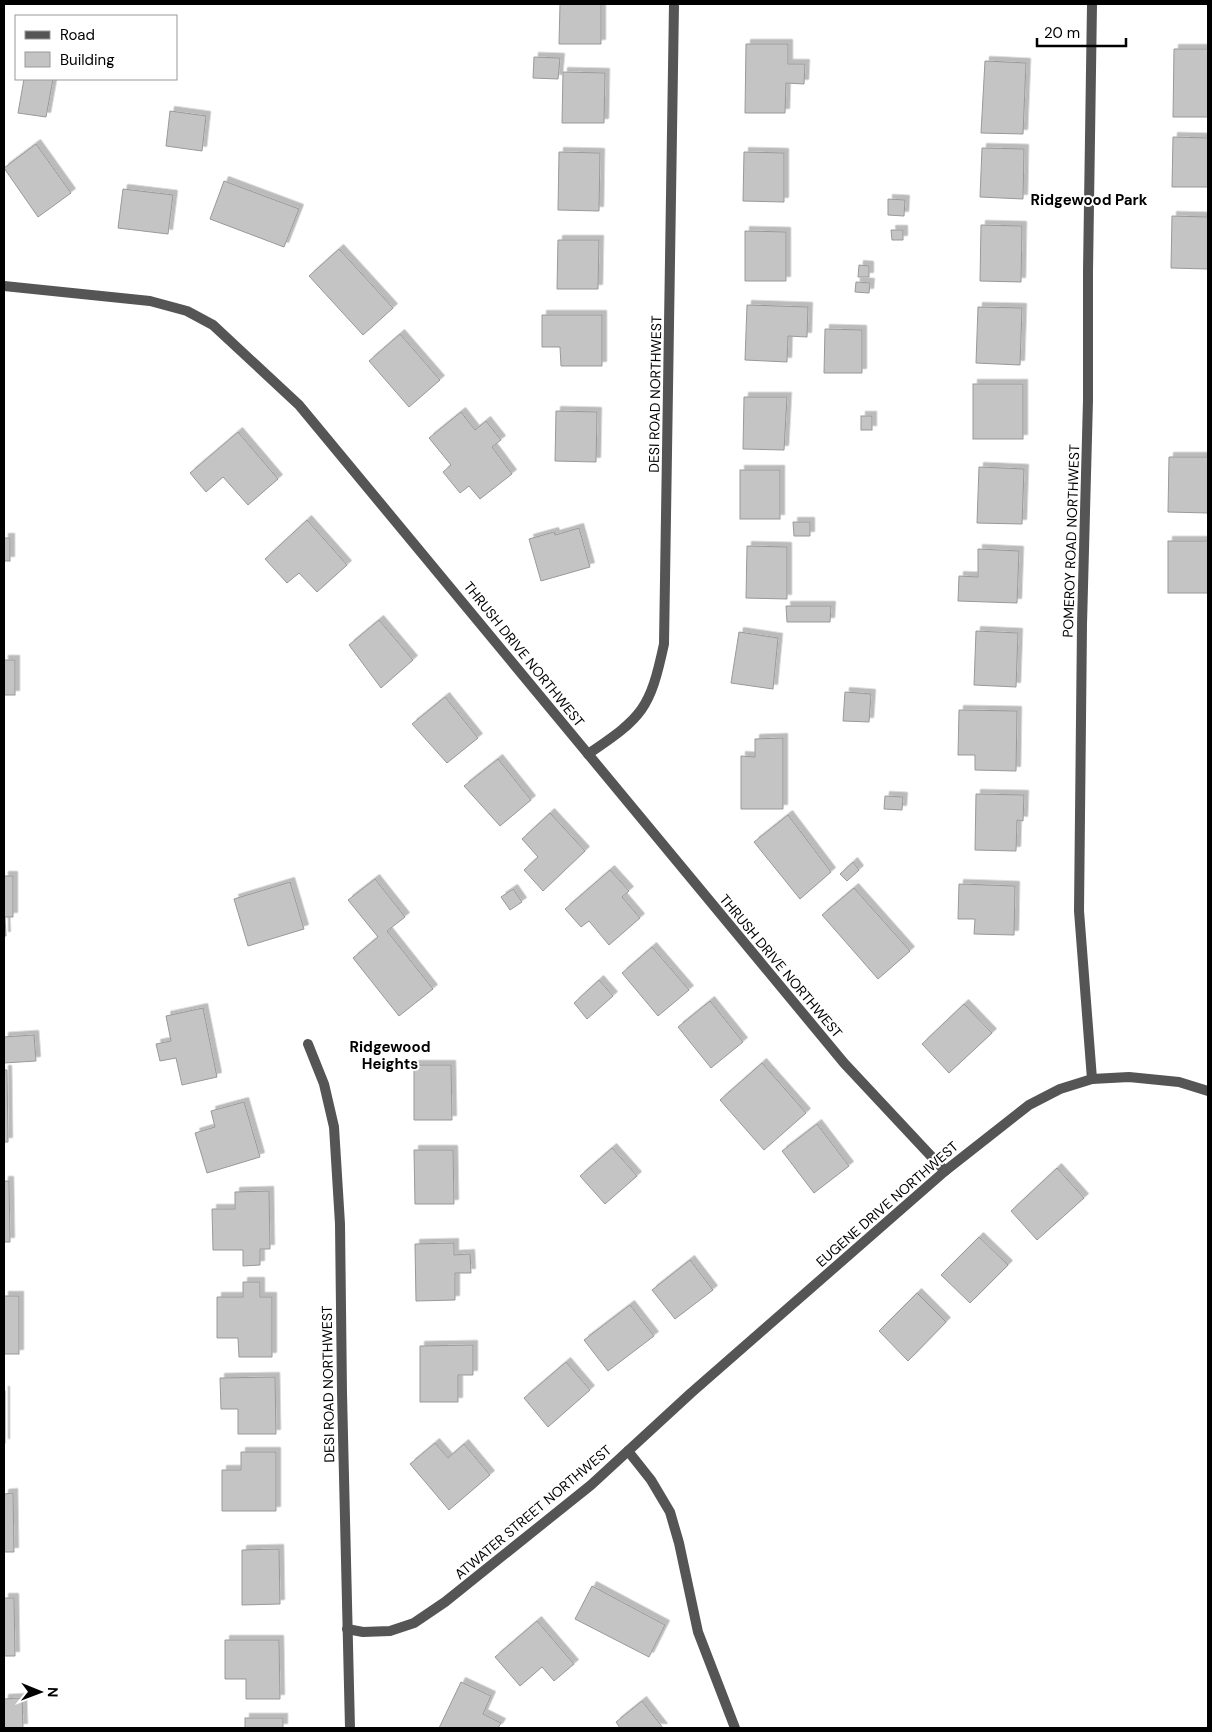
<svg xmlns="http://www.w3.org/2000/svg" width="1212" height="1732" viewBox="0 0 1212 1732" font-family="'DM Sans',sans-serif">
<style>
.building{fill:#c4c4c4;stroke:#999;filter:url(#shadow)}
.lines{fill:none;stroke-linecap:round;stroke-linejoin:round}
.street{stroke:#555;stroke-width:10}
.labels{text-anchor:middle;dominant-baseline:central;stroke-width:4;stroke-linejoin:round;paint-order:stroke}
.street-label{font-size:14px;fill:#000;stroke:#fff}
.neighbourhood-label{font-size:15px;font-weight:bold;fill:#000;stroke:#fff}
</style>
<defs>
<filter id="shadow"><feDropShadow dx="4.5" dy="-4.5" stdDeviation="0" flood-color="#0004"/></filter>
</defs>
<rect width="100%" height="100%" fill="#fff"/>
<g class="building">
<polygon points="560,4 601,4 601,44 559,44"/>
<polygon points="746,44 788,44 788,64 805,64 804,84 786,83 785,113 745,113"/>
<polygon points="1174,49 1208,49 1208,117 1173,117"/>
<polygon points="534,57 560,58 558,79 533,78"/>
<polygon points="985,61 1026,63 1023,134 981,133"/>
<polygon points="563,72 605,73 604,123 562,123"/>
<polygon points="24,79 53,79 46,117 18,113"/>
<polygon points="170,111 206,116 202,151 166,146"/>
<polygon points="1173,137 1208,138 1208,187 1172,187"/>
<polygon points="36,144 71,193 38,217 4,168"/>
<polygon points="982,148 1024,149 1023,199 980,197"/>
<polygon points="559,152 600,153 599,211 558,210"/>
<polygon points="744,152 784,153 784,202 743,201"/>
<polygon points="224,181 299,209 284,247 210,219"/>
<polygon points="123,189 173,195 168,234 118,228"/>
<polygon points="888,199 905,200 904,216 888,215"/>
<polygon points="1172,216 1208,217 1208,269 1171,268"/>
<polygon points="981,225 1022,226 1021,282 980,281"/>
<polygon points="891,230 903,230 903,240 892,240"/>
<polygon points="745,231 786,232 786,281 745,281"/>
<polygon points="558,240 599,240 598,289 557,289"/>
<polygon points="339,249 393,308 363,335 309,276"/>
<polygon points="859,265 869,266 869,277 858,277"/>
<polygon points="856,282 870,283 869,293 855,292"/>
<polygon points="747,305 808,307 807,337 788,336 787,362 745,360"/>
<polygon points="978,307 1022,308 1020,365 976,363"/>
<polygon points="542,315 602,315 602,366 561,366 560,347 542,347"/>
<polygon points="825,329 862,330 862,373 824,373"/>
<polygon points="400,334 440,380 409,407 369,361"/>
<rect x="973" y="384" width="50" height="55"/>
<polygon points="744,397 787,397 784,450 743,449"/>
<polygon points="556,411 597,412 596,462 555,461"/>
<polygon points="461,412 475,430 486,421 501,440 492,447 512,474 480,499 469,486 460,493 443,472 451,465 429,438"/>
<rect x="861" y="416" width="11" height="14"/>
<polygon points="238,432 278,479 248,505 223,477 206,492 190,473"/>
<polygon points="1169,457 1208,457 1208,513 1168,512"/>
<polygon points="979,467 1024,469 1022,524 977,523"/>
<rect x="740" y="470" width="40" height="49"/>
<polygon points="307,520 347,565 317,592 299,573 287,583 265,559"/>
<polygon points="793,522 810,522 810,536 794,536"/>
<polygon points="579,528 590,567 541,581 529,539 554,532 555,535"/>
<rect x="4" y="538" width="6" height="23"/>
<rect x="1168" y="541" width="40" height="52"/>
<polygon points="747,546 787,547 787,599 746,598"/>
<polygon points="978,549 1019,551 1017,603 958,601 959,576 978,577"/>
<polygon points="786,606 831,606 830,622 787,622"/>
<polygon points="379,620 413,660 381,688 349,645"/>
<polygon points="976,631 1018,633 1016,687 974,685"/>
<polygon points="739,632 778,638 773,689 731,683"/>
<rect x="4" y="660" width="11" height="35"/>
<polygon points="845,692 871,694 869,722 843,721"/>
<polygon points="445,697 478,738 447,763 412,724"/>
<polygon points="959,710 1017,711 1016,771 975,770 975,755 958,755"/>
<polygon points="783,738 783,809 741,809 741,756 755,757 755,739"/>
<polygon points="498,759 531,800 500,826 464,786"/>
<polygon points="976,794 1024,795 1023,821 1017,820 1016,851 975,850"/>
<polygon points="885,796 903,797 902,810 884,809"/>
<polygon points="550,813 585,851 543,891 524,870 538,857 522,839"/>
<polygon points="788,815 831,872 800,899 754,842"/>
<polygon points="853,862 859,870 847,881 840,874"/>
<polygon points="610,870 629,891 622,897 640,918 609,945 589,921 581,927 565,909"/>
<polygon points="4,876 13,876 13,917 5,917 6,936 4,936"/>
<polygon points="375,879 405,917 387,931 433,989 399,1016 353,958 378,937 348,900"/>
<polygon points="290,882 304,929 248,946 234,899"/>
<polygon points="959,884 1015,886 1014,935 974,934 975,919 958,919"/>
<polygon points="854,888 910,951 878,979 822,915"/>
<polygon points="513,889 522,902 510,910 501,897"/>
<polygon points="652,947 689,990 658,1016 622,973"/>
<polygon points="599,980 613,996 587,1019 574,1003"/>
<polygon points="710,1001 743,1042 711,1068 678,1027"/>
<polygon points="964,1004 992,1033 949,1073 922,1044"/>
<polygon points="203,1008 217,1077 182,1085 176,1058 160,1061 156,1044 171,1041 166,1016"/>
<polygon points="34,1035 36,1061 4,1063 4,1037"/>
<polygon points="762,1063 806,1113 764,1150 720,1100"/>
<polygon points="414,1065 451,1065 452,1120 414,1120"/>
<polygon points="4,1070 7,1070 8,1142 4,1142"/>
<polygon points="244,1102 260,1157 207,1173 195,1133 215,1127 211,1111"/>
<polygon points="817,1124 849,1166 814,1193 782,1151"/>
<polygon points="612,1148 637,1176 605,1204 580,1176"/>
<polygon points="414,1150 453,1150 454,1204 415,1204"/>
<polygon points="1057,1168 1084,1198 1037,1240 1011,1211"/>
<polygon points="4,1181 9,1181 10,1242 4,1242"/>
<polygon points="269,1191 270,1249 260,1249 260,1265 243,1266 243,1250 213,1250 212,1209 235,1209 235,1192"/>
<polygon points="979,1237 1008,1265 970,1303 941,1275"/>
<polygon points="454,1243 454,1255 470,1254 471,1273 455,1273 455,1300 416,1301 415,1244"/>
<polygon points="690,1260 713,1290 675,1319 652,1290"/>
<polygon points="243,1282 260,1282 260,1297 272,1297 272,1357 239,1357 238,1338 217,1338 217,1297 243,1297"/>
<polygon points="917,1293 946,1322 908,1361 879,1331"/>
<rect x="4" y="1296" width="15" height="58"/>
<polygon points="630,1305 654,1336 608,1371 584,1340"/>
<polygon points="473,1345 473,1375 458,1375 458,1402 420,1402 420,1346"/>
<polygon points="566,1362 590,1390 548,1427 524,1398"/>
<polygon points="275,1377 276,1434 238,1434 238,1409 221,1409 220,1378"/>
<rect x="4" y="1391" width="1" height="52"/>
<polygon points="435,1443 448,1458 464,1444 490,1475 449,1510 410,1464"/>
<polygon points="241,1452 276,1452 276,1511 222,1511 222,1470 241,1470"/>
<polygon points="13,1493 14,1552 4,1552 4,1494"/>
<polygon points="279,1549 280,1604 242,1605 242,1550"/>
<polygon points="592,1586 665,1625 649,1657 575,1619"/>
<polygon points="4,1598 14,1598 15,1656 4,1656"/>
<polygon points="537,1621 574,1664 554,1681 542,1667 520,1686 495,1657"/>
<polygon points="225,1640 279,1640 280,1699 246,1699 246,1679 225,1679"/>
<polygon points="461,1682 491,1696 483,1714 501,1723 498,1728 439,1728"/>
<polygon points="22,1698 23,1728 4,1728 4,1699"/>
<polygon points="642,1701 663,1728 620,1728 616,1722"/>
<rect x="245" y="1718" width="38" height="10"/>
</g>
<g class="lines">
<g class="street">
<polyline points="1092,4 1088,271 1088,400 1082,624 1079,911 1092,1079"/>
<polyline points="4,286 150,301 187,311 213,325 299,405 844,1063 945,1171"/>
<path d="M588,754c55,-37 62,-45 76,-110l10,-640"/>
<polyline points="308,1044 324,1084 334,1127 340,1224 342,1393 350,1728"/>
<polyline points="628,1451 651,1480 670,1512 679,1543 698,1632 735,1728"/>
<polyline points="347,1629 363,1632 390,1631 414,1623 445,1602 591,1485 691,1393 945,1171 1029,1105 1060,1089 1092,1079 1129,1077 1179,1082 1208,1091"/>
</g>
</g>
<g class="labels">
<g class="street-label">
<text transform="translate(655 394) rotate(-89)">DESI ROAD NORTHWEST</text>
<text transform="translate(1071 541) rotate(-88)">POMEROY ROAD NORTHWEST</text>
<text transform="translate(524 654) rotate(51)">THRUSH DRIVE NORTHWEST</text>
<text transform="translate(781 966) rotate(50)">THRUSH DRIVE NORTHWEST</text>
<text transform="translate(887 1204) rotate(-41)">EUGENE DRIVE NORTHWEST</text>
<text transform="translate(328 1384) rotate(-91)">DESI ROAD NORTHWEST</text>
<text transform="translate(533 1512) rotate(-40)">ATWATER STREET NORTHWEST</text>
</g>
<g class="neighbourhood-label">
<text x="1089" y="200">Ridgewood Park</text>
<text x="390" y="1047">Ridgewood<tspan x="390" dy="17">Heights</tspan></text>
</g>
</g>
<rect width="1212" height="1732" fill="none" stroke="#000000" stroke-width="10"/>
<rect x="15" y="15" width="162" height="65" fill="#ffffff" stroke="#999999"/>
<rect x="25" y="31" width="25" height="8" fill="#555555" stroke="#999999"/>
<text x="60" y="40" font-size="15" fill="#000000">Road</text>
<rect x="25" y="52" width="25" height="15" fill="#c4c4c4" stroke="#999999"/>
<text x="60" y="65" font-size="15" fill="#000000">Building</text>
<g transform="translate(40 1692) rotate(91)" stroke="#ffffff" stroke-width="4" paint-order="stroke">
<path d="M0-4L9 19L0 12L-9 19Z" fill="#000000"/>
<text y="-8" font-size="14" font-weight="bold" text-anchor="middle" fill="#000000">N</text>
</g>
<path d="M1037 38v8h89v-8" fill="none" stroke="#000000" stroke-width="2.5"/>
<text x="1044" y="38" font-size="15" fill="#000000" stroke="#ffffff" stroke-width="4" paint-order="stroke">20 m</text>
</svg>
